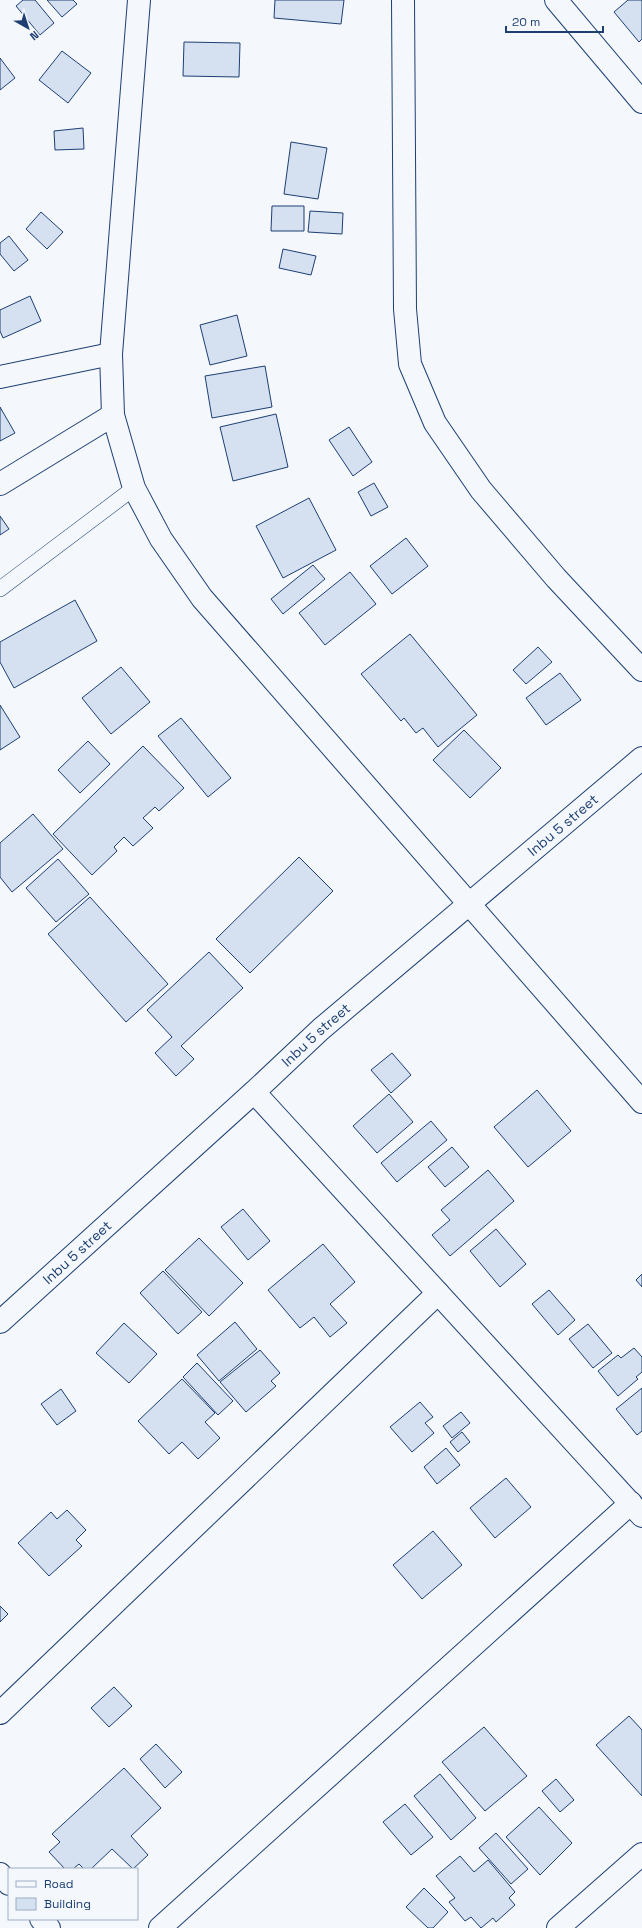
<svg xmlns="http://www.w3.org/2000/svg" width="642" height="1928" viewBox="0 0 642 1928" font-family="'Space Grotesk',sans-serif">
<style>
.building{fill:#d5e0f0;stroke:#1d3f73}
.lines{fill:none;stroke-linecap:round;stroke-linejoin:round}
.lane-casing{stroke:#1d3f73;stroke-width:16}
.street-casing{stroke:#1d3f73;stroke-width:24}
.lane{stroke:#f4f7fb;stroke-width:15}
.street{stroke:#f4f7fb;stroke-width:22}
.labels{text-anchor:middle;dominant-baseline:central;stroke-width:3;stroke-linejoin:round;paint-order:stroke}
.street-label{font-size:14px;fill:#1d3f73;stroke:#f4f7fb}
</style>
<rect width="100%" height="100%" fill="#f4f7fb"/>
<g class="building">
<polygon points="23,0 35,0 54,23 40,35 16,6"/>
<polygon points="47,0 73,0 77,4 62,17"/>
<polygon points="275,0 344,0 341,24 274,18"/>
<polygon points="628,0 642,0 642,39 639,42 614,12"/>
<polygon points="184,42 240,43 239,77 183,76"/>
<polygon points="62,51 91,73 68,103 39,80"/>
<polygon points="0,58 15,78 0,90"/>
<polygon points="83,128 84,149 55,150 54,131"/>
<polygon points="291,142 327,148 318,199 284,194"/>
<polygon points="272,206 304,206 304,231 271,231"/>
<polygon points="310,211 343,213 342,234 308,232"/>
<polygon points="41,212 63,232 47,249 26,229"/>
<polygon points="9,236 28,260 14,271 0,254 0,243"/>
<polygon points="283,249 316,256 311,275 279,268"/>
<polygon points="30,296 41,321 3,338 0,331 0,310"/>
<polygon points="237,315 247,356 210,365 200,325"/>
<polygon points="265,366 272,407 212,418 205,376"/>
<polygon points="0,407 15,433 0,441"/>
<polygon points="276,414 288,467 233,481 220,427"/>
<polygon points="349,427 372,462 353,476 329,440"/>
<polygon points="374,483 388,507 371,516 358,492"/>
<polygon points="309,498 336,550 283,578 256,526"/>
<polygon points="0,516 9,529 0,535"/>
<polygon points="406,538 428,566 392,594 370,566"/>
<polygon points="313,565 325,579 283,614 271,599"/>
<polygon points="350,572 376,604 325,645 299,613"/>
<polygon points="75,600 97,641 14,688 0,662 0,642"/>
<polygon points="410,634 477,715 438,747 423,728 416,733 404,718 401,721 361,674"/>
<polygon points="538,647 552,662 526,684 513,670"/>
<polygon points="121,667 150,702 111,734 82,698"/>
<polygon points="560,673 581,700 546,725 526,698"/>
<polygon points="0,705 20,737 0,750"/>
<polygon points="181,718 231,778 208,797 158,736"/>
<polygon points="464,730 501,768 470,798 433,760"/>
<polygon points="88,741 110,764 80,793 58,770"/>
<polygon points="143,746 184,788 159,811 155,807 143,818 153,828 133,846 124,837 114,847 117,851 92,875 53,834"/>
<polygon points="33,814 63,849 12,892 0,877 0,843"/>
<polygon points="299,857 333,891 250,973 216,939"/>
<polygon points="58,859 89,894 56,922 26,888"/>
<polygon points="90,897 168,984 126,1022 48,934"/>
<polygon points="209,952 243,988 181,1046 194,1059 176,1076 155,1053 172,1037 147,1010"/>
<polygon points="392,1053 411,1075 391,1093 371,1070"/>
<polygon points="537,1090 571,1131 528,1167 494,1127"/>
<polygon points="389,1094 413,1122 377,1153 353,1126"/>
<polygon points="431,1121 447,1140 397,1182 381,1163"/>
<polygon points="452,1147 469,1167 445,1187 428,1167"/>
<polygon points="488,1170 514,1201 450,1256 432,1235 450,1220 441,1210"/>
<polygon points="243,1209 270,1241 248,1260 221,1227"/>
<polygon points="496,1229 526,1264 500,1287 470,1251"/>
<polygon points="199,1238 243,1283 209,1316 165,1270"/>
<polygon points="323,1244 355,1282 330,1304 347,1323 330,1337 314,1317 300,1328 268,1290"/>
<polygon points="163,1271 202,1312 178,1334 140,1293"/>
<polygon points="642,1274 642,1287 636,1280"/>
<polygon points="549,1290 575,1320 558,1335 532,1304"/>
<polygon points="235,1322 257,1349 219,1381 197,1355"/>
<polygon points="124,1323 157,1354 129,1383 96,1353"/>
<polygon points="588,1324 612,1353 593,1368 569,1339"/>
<polygon points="634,1348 642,1357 642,1372 636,1377 638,1379 618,1396 598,1371 618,1355 621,1358"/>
<polygon points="260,1350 280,1373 271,1381 276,1386 246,1412 220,1382"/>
<polygon points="197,1363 233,1401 218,1415 183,1377"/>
<polygon points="182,1379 215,1413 205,1422 220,1438 198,1459 182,1442 169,1454 138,1421"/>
<polygon points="642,1388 642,1431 637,1435 616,1409"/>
<polygon points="61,1389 76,1411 57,1425 41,1404"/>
<polygon points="420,1402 433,1417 425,1423 434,1433 412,1452 390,1427"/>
<polygon points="461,1412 470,1423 452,1438 443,1426"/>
<polygon points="462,1432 470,1442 458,1452 450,1442"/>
<polygon points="446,1448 460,1465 437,1484 424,1467"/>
<polygon points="506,1478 531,1507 495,1538 470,1508"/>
<polygon points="67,1510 86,1530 76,1540 82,1546 49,1576 18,1543 51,1512 57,1519"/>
<polygon points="433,1531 462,1565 422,1599 393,1565"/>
<polygon points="0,1606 8,1614 0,1622"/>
<polygon points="114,1687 132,1706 109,1727 91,1708"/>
<polygon points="629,1716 642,1730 642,1796 596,1745"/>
<polygon points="484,1727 527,1776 485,1811 442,1762"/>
<polygon points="156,1744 182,1772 165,1788 140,1759"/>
<polygon points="124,1768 161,1808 131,1836 148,1855 133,1869 112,1849 91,1869 84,1869 79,1864 73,1869 65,1869 49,1852 60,1842 52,1834"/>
<polygon points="440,1774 476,1818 451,1840 414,1796"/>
<polygon points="556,1779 574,1800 560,1812 542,1791"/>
<polygon points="405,1804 433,1837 411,1855 383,1822"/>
<polygon points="539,1807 572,1843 540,1875 506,1837"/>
<polygon points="496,1833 528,1869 511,1884 479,1848"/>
<polygon points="460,1856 474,1872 488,1860 515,1892 509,1898 515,1905 496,1922 493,1918 481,1928 471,1917 465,1921 449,1902 455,1898 436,1876"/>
<polygon points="424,1888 448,1912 433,1928 428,1928 406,1907"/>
</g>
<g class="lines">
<defs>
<polyline id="lane" points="0,589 134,488"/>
<g id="street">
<polyline points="139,0 111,354 113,415 134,488 161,539 202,598 642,1102"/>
<polyline points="403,0 405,309 410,364 435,423 481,490 556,578 642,670"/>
<polyline points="556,0 642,102"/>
<polyline points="0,377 111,354"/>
<polyline points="0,484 113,415"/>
<polyline points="254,1092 642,1516"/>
<path id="s1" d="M0,1322l254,-230 67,-63 321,-271"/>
<polyline points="0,1713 438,1293"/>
<polyline points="0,1874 9,1884"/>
<polyline points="41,1919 49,1928"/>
<polyline points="160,1928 631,1503"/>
<polyline points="558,1928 642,1854"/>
</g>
</defs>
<use href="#lane" class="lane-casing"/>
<use href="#street" class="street-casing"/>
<use href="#lane" class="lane"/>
<use href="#street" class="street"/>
</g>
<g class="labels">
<g class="street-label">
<text stroke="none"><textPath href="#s1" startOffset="751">Inbu 5 street</textPath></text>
<text stroke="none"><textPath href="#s1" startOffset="427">Inbu 5 street</textPath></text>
<text stroke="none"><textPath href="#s1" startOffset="104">Inbu 5 street</textPath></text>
</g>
</g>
<rect x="8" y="1868" width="130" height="52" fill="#f4f7fb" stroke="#9eadc5"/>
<rect x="16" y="1881" width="20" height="6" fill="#f4f7fb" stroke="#9eadc5"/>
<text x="44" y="1888" font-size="12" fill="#1d3f73">Road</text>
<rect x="16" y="1898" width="20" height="12" fill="#d5e0f0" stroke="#9eadc5"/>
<text x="44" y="1908" font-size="12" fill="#1d3f73">Building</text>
<g transform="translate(28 28) rotate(141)" stroke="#f4f7fb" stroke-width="3" paint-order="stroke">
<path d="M0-3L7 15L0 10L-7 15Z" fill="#1d3f73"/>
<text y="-6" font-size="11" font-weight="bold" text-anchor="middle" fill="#1d3f73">N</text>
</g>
<path d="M506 26v6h97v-6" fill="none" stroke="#1d3f73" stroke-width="2"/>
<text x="512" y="26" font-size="12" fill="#1d3f73" stroke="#f4f7fb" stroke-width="3" paint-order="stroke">20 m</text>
</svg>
